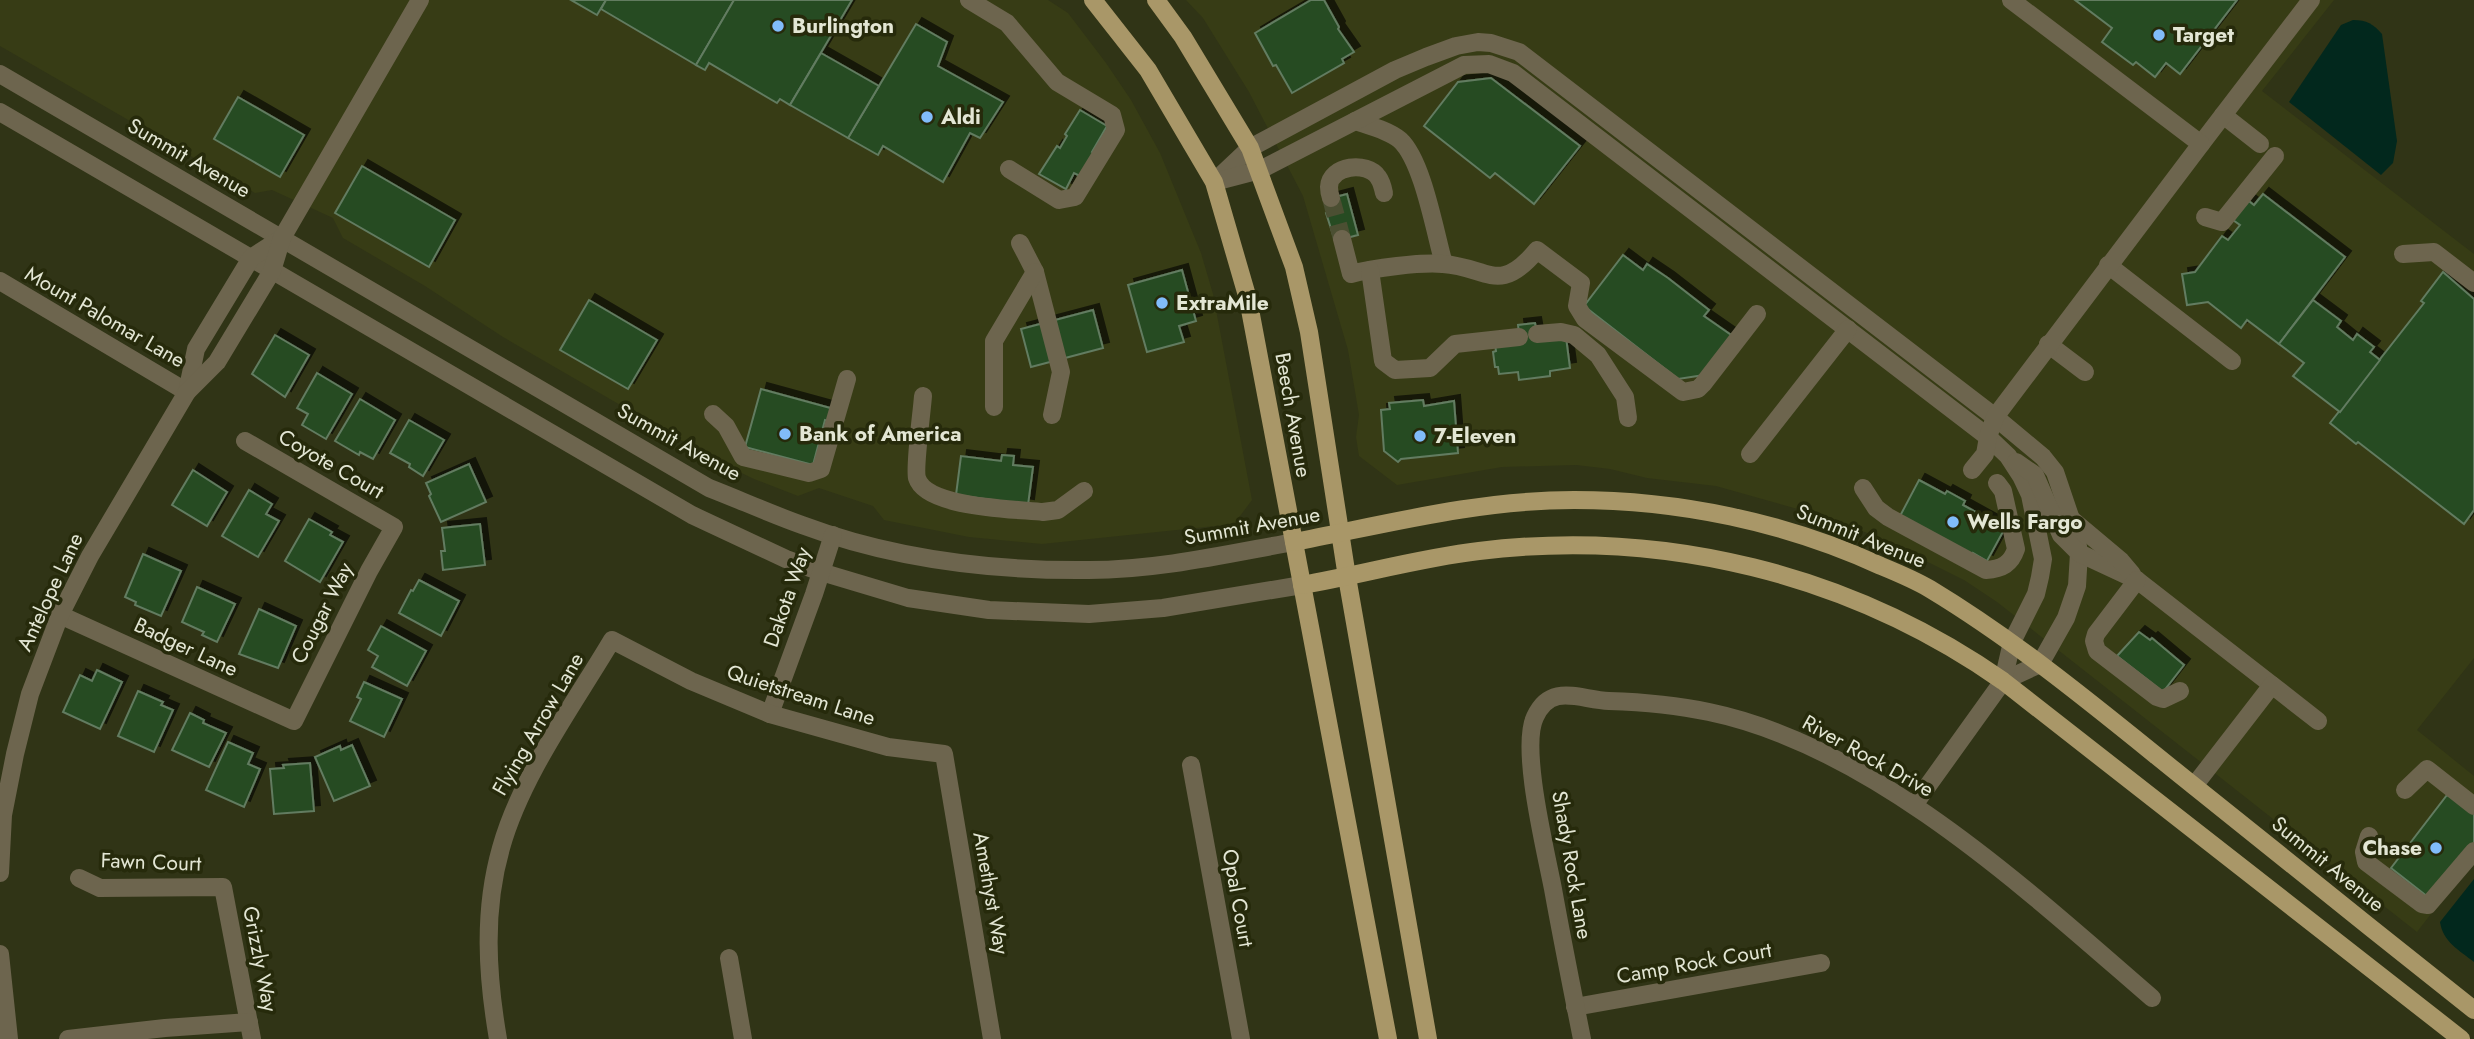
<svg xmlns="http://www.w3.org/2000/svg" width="2474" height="1039" viewBox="0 0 2474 1039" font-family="Jost,sans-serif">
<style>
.built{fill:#373c15}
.water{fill:#02281d}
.building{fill:#254b24;stroke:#627b60;stroke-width:2;filter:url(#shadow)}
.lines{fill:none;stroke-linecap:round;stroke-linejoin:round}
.minor-tunnel{stroke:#4b4f32;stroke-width:18;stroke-dasharray:18 9;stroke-linecap:butt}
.minor{stroke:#6d654e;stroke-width:18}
.major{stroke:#a99768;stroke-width:18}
.poi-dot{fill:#81bcfa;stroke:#262a0b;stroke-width:2.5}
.labels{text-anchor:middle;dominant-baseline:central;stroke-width:7;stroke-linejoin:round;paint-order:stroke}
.poi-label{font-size:21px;font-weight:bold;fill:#e3e6d4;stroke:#262a0b;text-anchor:start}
.street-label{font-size:21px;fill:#e3e6d4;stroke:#262a0b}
</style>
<defs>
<filter id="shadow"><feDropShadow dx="6" dy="-6" stdDeviation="0" flood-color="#0009"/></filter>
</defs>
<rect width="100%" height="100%" fill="#303416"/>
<g class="built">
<polygon points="0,0 1048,0 1068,13 1106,63 1131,100 1160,153 1201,253 1213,294 1252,500 1234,524 1042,544 969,537 884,520 873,506 819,488 798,496 754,479 717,461 503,337 425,286 343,238 333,218 272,190 255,193 0,46"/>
<polygon points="1186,0 2334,0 2262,91 2474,254 2474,658 2417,730 2474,776 2474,858 2417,932 1997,602 1964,580 1878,537 1819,515 1716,486 1647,478 1610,469 1576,465 1502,467 1397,485 1359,456 1356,437 1359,415 1348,350 1303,196 1249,92 1203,18"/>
</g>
<g class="water">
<path d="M2353,20c14,0 20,4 29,14l15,107 -4,22 -12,12 -92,-73 52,-77z"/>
<path d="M2474,879v83c-15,-12 -31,-20 -34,-40z"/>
</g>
<g class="building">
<polygon points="571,0 606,0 597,15"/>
<polygon points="606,0 734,0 696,65 601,9"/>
<polygon points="734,0 852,0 790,105 780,99 777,103 709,63 705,70 696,65"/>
<polygon points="1311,0 1324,0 1339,27 1338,29 1354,52 1342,59 1344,63 1292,93 1276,65 1273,66 1255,33"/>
<polygon points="2075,0 2237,0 2180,74 2166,63 2155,77 2136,62 2133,65 2102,42 2112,28"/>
<polygon points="916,24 947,42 938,66 1003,102 980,138 970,133 943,182 883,146 878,155 848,138"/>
<polygon points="821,53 879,86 848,138 790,105"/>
<polygon points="1491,78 1580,146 1534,204 1495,173 1490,178 1424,126 1458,82"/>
<polygon points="238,97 304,135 280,177 214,139"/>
<polygon points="1080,110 1107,126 1092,152 1095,154 1080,176 1074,173 1066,189 1039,174 1057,146 1060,148 1067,136 1065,134"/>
<polygon points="362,166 455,220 429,267 335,213"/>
<polygon points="1347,194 1358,235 1335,241 1326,213 1328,212 1324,200"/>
<polygon points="2263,194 2345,257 2279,344 2247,320 2241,328 2208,302 2187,305 2182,274 2195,272 2222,236 2228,240 2240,225 2230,218 2245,198 2254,205"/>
<polygon points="1623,255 1643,270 1647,264 1668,278 1709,310 1704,316 1734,337 1704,375 1678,379 1584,306"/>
<polygon points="1182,270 1196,321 1179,326 1184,342 1147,352 1128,285"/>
<polygon points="2443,272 2474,299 2474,510 2464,524 2358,442 2356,444 2330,423 2424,303 2421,301"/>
<polygon points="589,300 657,340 628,389 560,350"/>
<polygon points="2313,300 2341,321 2337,327 2353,340 2357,334 2374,347 2370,352 2380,360 2340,412 2293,376 2304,363 2279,344"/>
<polygon points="1093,310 1103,348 1031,367 1021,329"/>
<polygon points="1535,323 1538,340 1566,337 1570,368 1550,371 1550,376 1519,380 1518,372 1499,374 1498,367 1495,367 1493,352 1496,351 1495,345 1520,342 1518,325"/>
<polygon points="275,335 309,355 285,397 252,374"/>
<polygon points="317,373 352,394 326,439 302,425 308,414 297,408"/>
<polygon points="761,389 834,409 831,422 825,420 813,465 745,447"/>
<polygon points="360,399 395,420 373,459 360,452 359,455 335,441"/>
<polygon points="1423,400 1424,406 1454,401 1458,453 1401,459 1398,462 1384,451 1381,410 1390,409 1389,403"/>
<polygon points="409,420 444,440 423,476 409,467 410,464 390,453"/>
<polygon points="1002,455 1014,456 1013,465 1033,467 1028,505 956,495 961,456 1001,461"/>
<polygon points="469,464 486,502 441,522 429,496 431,494 426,483"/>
<polygon points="193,470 227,492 207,526 172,505"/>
<polygon points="1919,480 1945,494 1947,491 1965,501 1963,505 2005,528 1987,561 1973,553 1972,556 1900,516"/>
<polygon points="249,490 272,504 266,514 279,521 258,557 222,536"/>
<polygon points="309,519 332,532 330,535 343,542 320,582 285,561"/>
<polygon points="480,524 485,565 443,570 441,551 445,551 442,528"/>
<polygon points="143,554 181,571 161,616 135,605 136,602 125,597"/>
<polygon points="419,580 459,601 441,636 399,613 411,590 413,591"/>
<polygon points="197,587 235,604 217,642 202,635 204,632 182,622"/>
<polygon points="259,609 296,626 278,668 239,654"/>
<polygon points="381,626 426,651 407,686 372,667 378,656 368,650"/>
<polygon points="2139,632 2150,640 2152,638 2184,665 2163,692 2117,656"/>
<polygon points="97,670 122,682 100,729 63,712 80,675 92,681"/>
<polygon points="364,682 402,699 384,737 350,721 361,699 357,697"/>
<polygon points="138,691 163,702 161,705 173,710 154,752 118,736"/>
<polygon points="190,713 204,720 203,723 226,733 209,767 172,750"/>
<polygon points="228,742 253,753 248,764 260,769 244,807 206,790"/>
<polygon points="352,745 370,786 334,801 315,757 340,746 341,750"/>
<polygon points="310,763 314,811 274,814 270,769 284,768 283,765"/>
<polygon points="2447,795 2474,809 2474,851 2428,897 2391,868"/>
</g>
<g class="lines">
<polyline class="minor-tunnel" points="1331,198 1342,239"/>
<g class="minor">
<polyline points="969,0 1007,23 1057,82 1112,115 1116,130 1075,197 1059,200 1009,169"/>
<path d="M0,74l709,414c31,12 62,26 93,37 91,34 191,46 287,45 69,0 138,-16 205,-28"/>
<polyline points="0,112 692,515 786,559 821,572 908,598 989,610 1089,614 1163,608 1302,585"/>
<polyline points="2223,115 2260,144"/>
<path d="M1355,121c15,5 33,9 45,19 23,21 35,93 44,124"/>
<polyline points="2201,144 2311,0"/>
<polyline points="1215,181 1250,148 1395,70 1426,57 1456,46 1478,42 1491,43 1519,52 1995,417 2043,457 2055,472 2076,534 2079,553 2077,586 2066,618 2040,664 2003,681"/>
<polyline points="1214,182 1260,170 1464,65 1489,64 1513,73 1988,437 2008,456 2021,476 2030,495 2043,559 2040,577 2036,594 2012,642 2003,681 1914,805"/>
<path d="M1331,198c-1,-3 -2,-7 -2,-11 1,-22 38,-26 49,-10 3,4 5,11 6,16"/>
<polyline points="2205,217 2222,222 2275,156"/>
<path d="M1342,239l9,35c22,-6 70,-12 92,-10 45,3 56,32 94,-14l44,33 -4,23 8,13 98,73 15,-3 5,-5 54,-70"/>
<polyline points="1020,243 1035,272 1061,372 1052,415"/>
<polyline points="2403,254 2434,252 2474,283"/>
<polyline points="2108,265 2232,361"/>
<polyline points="1370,270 1383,361 1395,370 1430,368 1455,344 1519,337"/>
<polyline points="0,281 187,392"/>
<polyline points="1537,334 1561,332 1574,335 1598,355 1625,397 1628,418"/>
<polyline points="2048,344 2085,372"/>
<polyline points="187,392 196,349 251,258 282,238"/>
<path d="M923,396c-1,15 -9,72 -6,82 9,30 98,31 126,34l15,-2 26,-19"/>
<polyline points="994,407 994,341 1035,272"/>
<polyline points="713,414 726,426 743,457 809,473 821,469 847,379"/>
<polyline points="1750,454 1848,329"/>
<polyline points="2016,462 2035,475 2061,535 2079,553 2137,580 2272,685"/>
<polyline points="1972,470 1985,454 1988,437 1995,417 2201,144 2011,0"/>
<path d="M1863,488l13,20 12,9 98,53c16,-1 25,-6 30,-21l-13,-58 -6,-8"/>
<polyline points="2071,519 2121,561 2132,574"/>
<polyline points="2137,580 2096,634 2094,641 2097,651 2157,697 2163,699 2180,691"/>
<polyline points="60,615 294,721 369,571 394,527 245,441"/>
<polyline points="770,714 814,594 833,535"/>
<polyline points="1191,765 1241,1039"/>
<polyline points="2194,786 2272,685 2318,721"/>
<polyline points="2405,790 2427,769 2474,806"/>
<polyline points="2369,836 2364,852 2366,862 2422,904 2428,905 2474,851"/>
<polyline points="0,873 3,815 15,754 30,694 60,615 90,556 187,392 217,362 272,271 282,238 420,0"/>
<polyline points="79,878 100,888 223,887 252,1039"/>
<polyline points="0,954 9,1039"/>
<polyline points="729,958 743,1039"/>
<polyline points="1575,1007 1821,963"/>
<polyline points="68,1039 165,1028 249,1022"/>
<path d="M498,1039c-11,-64 -15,-128 3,-191 20,-72 73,-144 111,-208l79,41 79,33 118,33 56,7 48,285"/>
<path d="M1582,1039c-10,-50 -20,-100 -29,-150 -7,-37 -33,-141 -18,-172 16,-35 45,-17 74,-16 33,1 67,4 100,11 164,34 319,179 443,286"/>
</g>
<g class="major">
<polyline points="1093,0 1148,70 1214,182 1248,299 1388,1039"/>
<polyline points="1156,0 1183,37 1250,148 1294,267 1309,332 1347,577 1428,1039"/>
<path d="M1294,542c93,-18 184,-42 280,-42 105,0 211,22 307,66 17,7 34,14 49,23 91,55 172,123 254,189 97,78 193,155 290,232"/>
<path d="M1302,585c59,-10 117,-27 177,-34 185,-23 371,23 524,130l458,358"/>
</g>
</g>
<g class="poi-dot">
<circle cx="778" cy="26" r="7"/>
<circle cx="2159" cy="35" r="7"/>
<circle cx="927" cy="117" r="7"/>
<circle cx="1162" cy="303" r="7"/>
<circle cx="785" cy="434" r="7"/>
<circle cx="1420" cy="436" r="7"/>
<circle cx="1953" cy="522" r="7"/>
<circle cx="2436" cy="848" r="7"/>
</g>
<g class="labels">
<g class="poi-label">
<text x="792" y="26">Burlington</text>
<text x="2173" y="35">Target</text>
<text x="941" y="117">Aldi</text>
<text x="1176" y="303">ExtraMile</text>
<text x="799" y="434">Bank of America</text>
<text x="1434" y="436">7-Eleven</text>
<text x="1967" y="522">Wells Fargo</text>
<text x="2422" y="848" text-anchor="end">Chase</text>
</g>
<g class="street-label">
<text transform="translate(189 158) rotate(30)">Summit Avenue</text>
<text transform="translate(105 317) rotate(30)">Mount Palomar Lane</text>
<text transform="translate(1293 415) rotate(80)">Beech Avenue</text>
<text transform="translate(679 442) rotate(29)">Summit Avenue</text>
<text transform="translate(331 464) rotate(30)">Coyote Court</text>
<text transform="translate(1252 526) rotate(-10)">Summit Avenue</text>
<text transform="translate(1861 536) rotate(22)">Summit Avenue</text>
<text transform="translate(50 592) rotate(-65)">Antelope Lane</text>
<text transform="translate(787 597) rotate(-71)">Dakota Way</text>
<text transform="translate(322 613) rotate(-63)">Cougar Way</text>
<text transform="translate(186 647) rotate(25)">Badger Lane</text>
<text transform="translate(801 695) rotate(18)">Quietstream Lane</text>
<text transform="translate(538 724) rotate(-60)">Flying Arrow Lane</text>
<text transform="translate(1868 756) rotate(29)">River Rock Drive</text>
<text transform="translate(151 862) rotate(2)">Fawn Court</text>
<text transform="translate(2328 864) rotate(39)">Summit Avenue</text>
<text transform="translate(1572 865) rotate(80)">Shady Rock Lane</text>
<text transform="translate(991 893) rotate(80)">Amethyst Way</text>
<text transform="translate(1238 898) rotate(80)">Opal Court</text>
<text transform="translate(260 959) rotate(79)">Grizzly Way</text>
<text transform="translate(1694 963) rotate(-10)">Camp Rock Court</text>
</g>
</g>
</svg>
